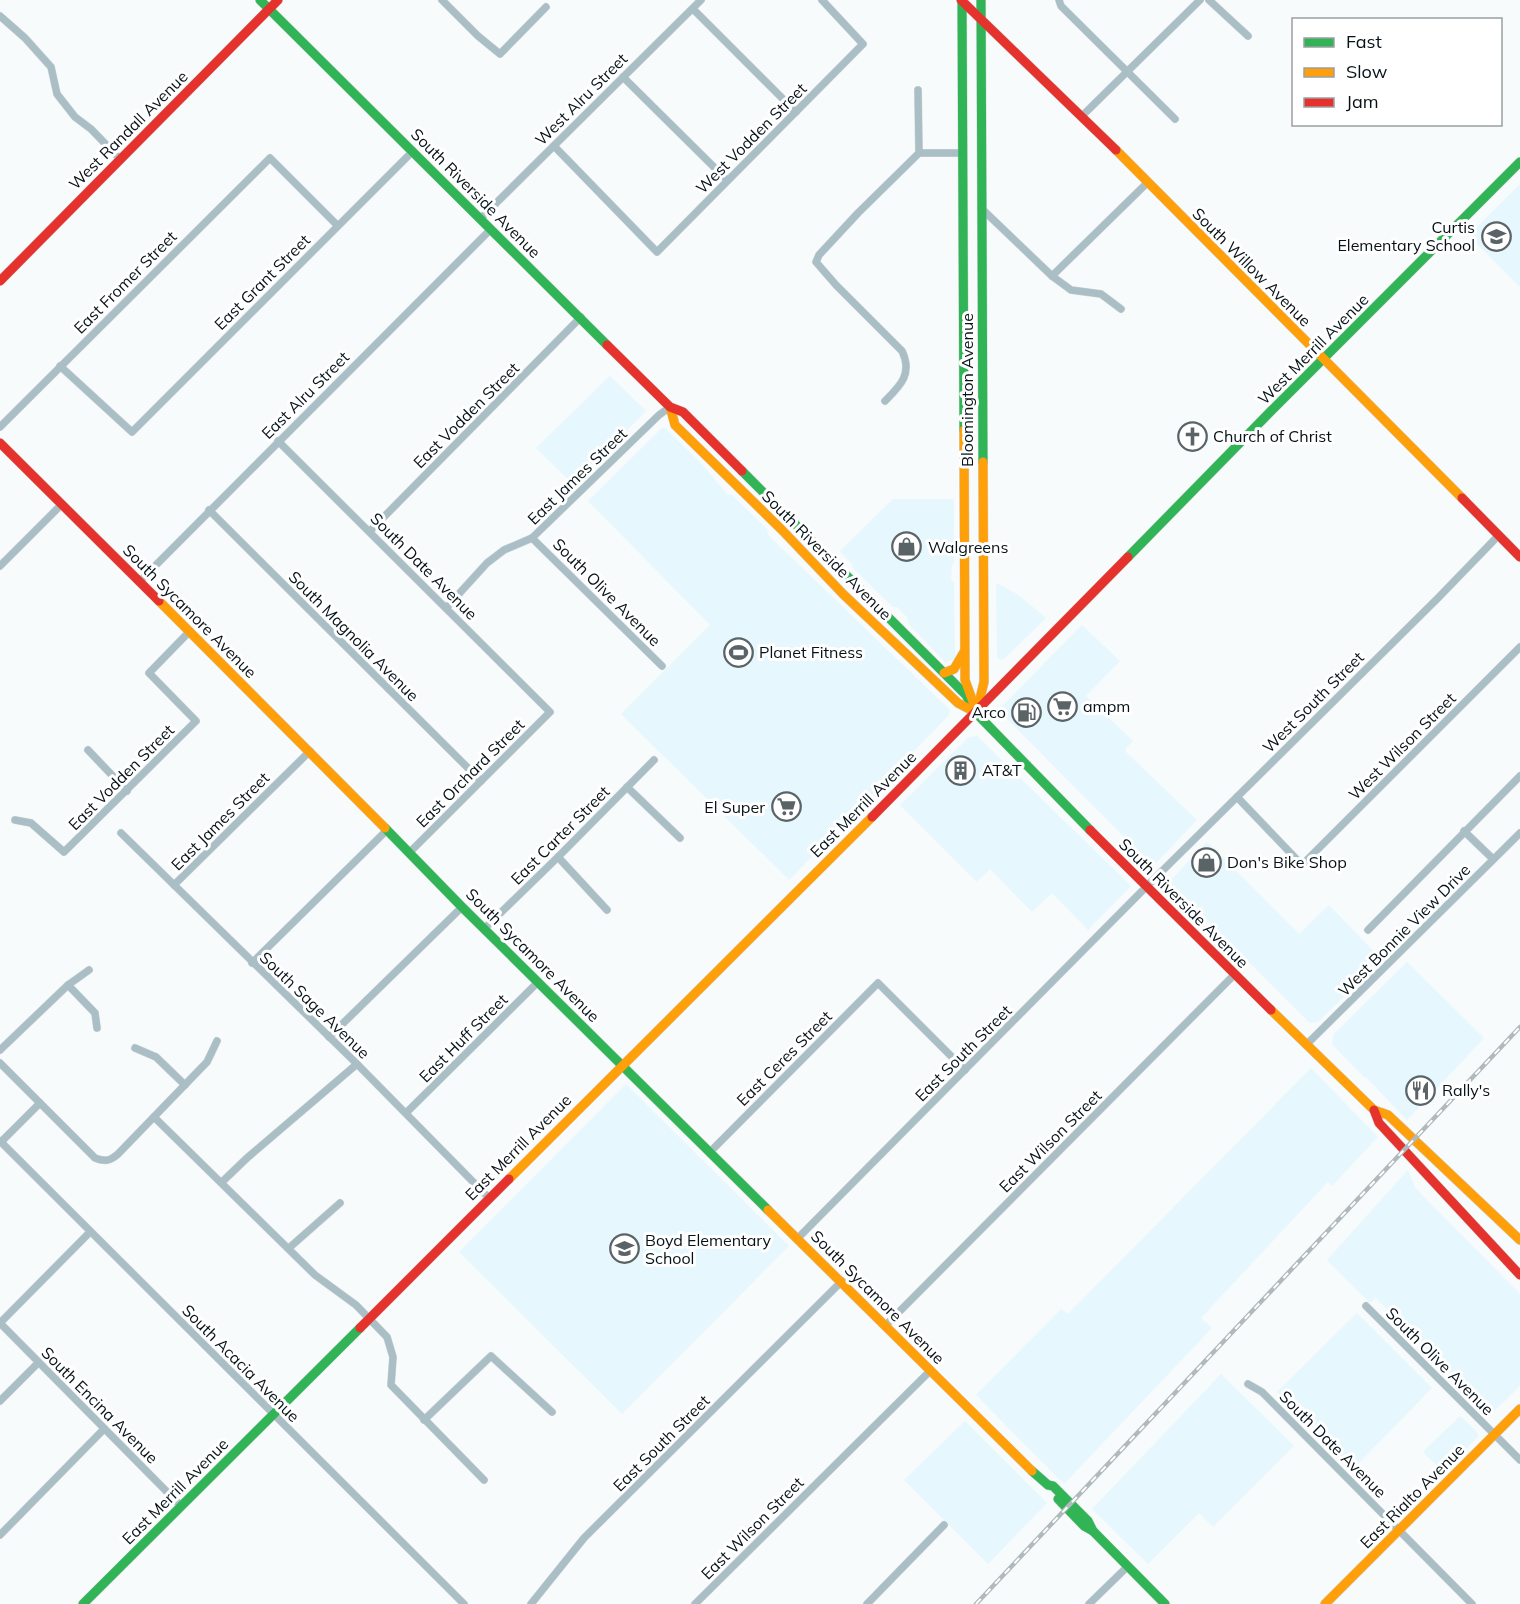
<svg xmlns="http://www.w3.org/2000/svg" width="1520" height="1604" viewBox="0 0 1520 1604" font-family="Mulish,sans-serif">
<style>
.built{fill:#e6f7fe}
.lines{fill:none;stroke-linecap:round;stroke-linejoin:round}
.street-casing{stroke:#d1d5d7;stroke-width:8}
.fast-casing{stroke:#d1d5d7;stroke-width:10}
.slow-casing{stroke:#d1d5d7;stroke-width:10}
.jam-casing{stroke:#d1d5d7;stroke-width:10}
.street{stroke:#aabec6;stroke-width:7}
.fast{stroke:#30b455;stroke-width:9}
.slow{stroke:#ff9f0a;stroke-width:9}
.jam{stroke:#e5322d;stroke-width:9}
.rail-casing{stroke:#b0b9bc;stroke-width:4.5}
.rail{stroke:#fff;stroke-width:2;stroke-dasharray:7;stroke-linecap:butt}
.labels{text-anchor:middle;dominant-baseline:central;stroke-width:6;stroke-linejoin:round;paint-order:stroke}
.street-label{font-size:16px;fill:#051217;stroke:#fff}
.poi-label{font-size:16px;fill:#051217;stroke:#fff;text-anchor:start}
</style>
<rect width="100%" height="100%" fill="#f7fbfc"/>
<g class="built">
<polygon points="1520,184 1520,287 1471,238 1475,234 1475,229"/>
<polygon points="610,376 646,411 573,484 536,448"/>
<polygon points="662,428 665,428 701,463 728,495 732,495 767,529 768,535 949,709 949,715 789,880 621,714 710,625 588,501"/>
<polygon points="893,499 954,499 954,562 952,565 951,580 954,582 955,659 945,662 908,623 908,618 897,607 893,607 853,568 852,564 840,551"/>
<polygon points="996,583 1017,594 1046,618 1004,659 1000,660 997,658"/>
<polygon points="1082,625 1120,661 1086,696 1133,741 1125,749 1126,752 1197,820 1156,863 1151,864 1000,712 1001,707"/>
<polygon points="977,736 1131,886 1088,930 1052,893 1032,912 990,869 977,882 900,805 969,737"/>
<polygon points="1207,842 1299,934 1329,905 1382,960 1318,1022 1310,1023 1169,882"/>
<polygon points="1407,962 1484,1038 1407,1120 1367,1078 1364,1077 1332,1044 1334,1034"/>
<polygon points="1311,1068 1378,1137 1332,1186 1328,1182 1201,1318 1212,1328 1064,1484 976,1395 1061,1309 1068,1314"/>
<polygon points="626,1084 789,1246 622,1414 459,1252"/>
<polygon points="1408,1170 1415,1187 1422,1195 1520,1294 1520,1386 1491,1414 1376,1298 1370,1303 1327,1260"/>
<polygon points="1357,1313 1432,1388 1353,1469 1277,1392"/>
<polygon points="1221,1374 1294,1446 1213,1527 1199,1513 1148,1564 1092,1509"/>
<polygon points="1460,1416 1477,1432 1478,1437 1443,1471 1423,1452"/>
<polygon points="965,1421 1047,1503 988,1564 904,1480"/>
</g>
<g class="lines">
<defs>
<g id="street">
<polyline points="442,0 478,36 500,54 546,7"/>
<polyline points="1059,0 1061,6 1175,119"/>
<polyline points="1209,0 1248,36"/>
<polyline points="693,9 796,112"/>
<polyline points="0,16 25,38 51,67 57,94 75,117 91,129 121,160"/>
<polyline points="623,77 727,180"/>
<polyline points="1082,116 1200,0"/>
<polyline points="554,146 657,252 863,44 822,0"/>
<polyline points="919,153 963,153"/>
<polyline points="981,208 1052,276 1071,290 1101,294 1121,309"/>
<polyline points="481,218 701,0"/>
<polyline points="1052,276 1147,183"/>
<polyline points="60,366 132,432 413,151"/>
<path d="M885,401c15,-15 28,-27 17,-50l-66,-66 -20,-23 3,-7 39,-42 61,-60 -1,-63"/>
<polyline points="0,427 270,158 337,225"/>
<polyline points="278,441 550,712 409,853"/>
<polyline points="209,510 481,781"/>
<polyline points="370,531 581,317"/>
<polyline points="532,538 662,666"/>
<polyline points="0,566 61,505"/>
<polyline points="139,582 491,229"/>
<polyline points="446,608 487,563 504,550 532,538 659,415 670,407"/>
<polyline points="88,750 127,791"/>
<polyline points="627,787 680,838"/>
<polyline points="1237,797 1302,865 1520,647"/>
<polyline points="15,820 31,823 64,852 196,721 149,673 189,632"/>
<polyline points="1464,831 1493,859"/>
<polyline points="121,833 357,1064 489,1198"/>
<polyline points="558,857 607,910"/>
<polyline points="174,885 310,751"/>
<polyline points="484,929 558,857 654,760"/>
<polyline points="1368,930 1520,776"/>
<polyline points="252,963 387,830"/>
<polyline points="68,985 95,1013 97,1028"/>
<polyline points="329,1037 462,907"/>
<polyline points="1306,1045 1520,833"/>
<polyline points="135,1048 156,1057 185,1085"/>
<polyline points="0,1050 68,985 89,970"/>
<path d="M0,1063l95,95c10,4 15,3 23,-4l89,-92 10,-21"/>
<polyline points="406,1113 538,982"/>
<polyline points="154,1117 315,1275 356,1305 387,1337 393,1357 391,1385 484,1480"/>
<polyline points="0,1141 464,1604"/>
<polyline points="1,1142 40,1103"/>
<polyline points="710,1152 878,983 965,1070"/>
<polyline points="222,1182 247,1158 357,1064"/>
<polyline points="798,1238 1146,887 1438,598 1498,536"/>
<polyline points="289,1248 340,1203"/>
<polyline points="1366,1306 1520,1460"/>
<polyline points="0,1323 181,1506"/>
<polyline points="0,1323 90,1232"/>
<polyline points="886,1325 1234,975"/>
<polyline points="1248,1384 1262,1392 1472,1604"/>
<polyline points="0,1401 39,1362"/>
<polyline points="424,1420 491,1356 552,1412"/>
<polyline points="0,1535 104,1429"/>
<polyline points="531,1604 584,1538 842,1281"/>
<polyline points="695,1604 931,1370"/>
<polyline points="867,1604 944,1525"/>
<polyline points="1089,1604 1127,1567"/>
</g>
<g id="fast">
<polyline points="260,0 607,345"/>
<polyline points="962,0 964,430"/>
<polyline points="981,0 983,462"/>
<polyline points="742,471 966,695 976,713 1090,830"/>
<polyline points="1128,557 1272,410 1520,162"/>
<polyline points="385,828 462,907 768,1210"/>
<polyline points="1032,1471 1048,1485 1053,1486 1088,1521 1093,1531 1165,1604"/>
<polyline points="1058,1499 1084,1526 1093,1531"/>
<polyline points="83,1604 360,1328"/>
</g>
<g id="slow">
<polyline points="1116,150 1462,498"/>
<polyline points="670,407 675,425 782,530 843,594 958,703 975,712"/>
<polyline points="964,430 965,680 973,702"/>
<polyline points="159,601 385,828"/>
<polyline points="944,673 954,669 964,652"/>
<polyline points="977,711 984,682 983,462"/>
<polyline points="1271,1010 1374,1110 1388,1115 1520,1240"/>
<polyline points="509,1179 872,817"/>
<polyline points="768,1210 1032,1471"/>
<polyline points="1325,1604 1520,1409"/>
</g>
<g id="jam">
<polyline points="961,0 1116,150"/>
<polyline points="0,281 278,0"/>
<polyline points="607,345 670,407 683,412 742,471"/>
<polyline points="0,443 159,601"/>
<polyline points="1462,498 1520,557"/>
<polyline points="872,817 1128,557"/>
<polyline points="1090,830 1271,1010"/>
<polyline points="1374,1110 1379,1123 1520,1275"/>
<polyline points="360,1328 509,1179"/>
</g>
</defs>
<use href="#street" class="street-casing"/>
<use href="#fast" class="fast-casing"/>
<use href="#slow" class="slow-casing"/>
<use href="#jam" class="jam-casing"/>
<use href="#street" class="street"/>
<use href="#fast" class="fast"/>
<use href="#slow" class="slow"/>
<use href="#jam" class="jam"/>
<defs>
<polyline id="rail" points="976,1604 1520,1027"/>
</defs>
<use href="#rail" class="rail-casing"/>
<use href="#rail" class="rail"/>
</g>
<defs>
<symbol id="school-ring" viewBox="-11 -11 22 22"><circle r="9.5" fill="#fff" stroke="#5a6467" stroke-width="1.5"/><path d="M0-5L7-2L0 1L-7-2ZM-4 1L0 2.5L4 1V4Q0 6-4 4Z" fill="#5a6467"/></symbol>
<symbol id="church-ring" viewBox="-11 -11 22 22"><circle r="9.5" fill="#fff" stroke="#5a6467" stroke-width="1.5"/><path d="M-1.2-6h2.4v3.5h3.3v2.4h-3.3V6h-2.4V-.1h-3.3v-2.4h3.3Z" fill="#5a6467"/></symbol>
<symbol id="shop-ring" viewBox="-11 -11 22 22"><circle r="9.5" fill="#fff" stroke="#5a6467" stroke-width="1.5"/><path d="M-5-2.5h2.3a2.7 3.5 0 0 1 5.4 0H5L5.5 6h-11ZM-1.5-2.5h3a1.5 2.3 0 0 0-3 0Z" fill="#5a6467"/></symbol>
<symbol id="stadium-ring" viewBox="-11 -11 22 22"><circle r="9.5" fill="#fff" stroke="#5a6467" stroke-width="1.5"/><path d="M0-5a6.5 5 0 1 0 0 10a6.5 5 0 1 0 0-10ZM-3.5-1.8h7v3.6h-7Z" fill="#5a6467"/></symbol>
<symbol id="supermarket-ring" viewBox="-11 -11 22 22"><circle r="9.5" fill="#fff" stroke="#5a6467" stroke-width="1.5"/><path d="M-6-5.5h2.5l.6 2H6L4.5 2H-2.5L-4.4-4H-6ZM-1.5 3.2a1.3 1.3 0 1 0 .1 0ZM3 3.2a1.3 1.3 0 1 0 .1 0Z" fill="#5a6467"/></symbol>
<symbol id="fuel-ring" viewBox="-11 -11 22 22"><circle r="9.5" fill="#fff" stroke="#5a6467" stroke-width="1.5"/><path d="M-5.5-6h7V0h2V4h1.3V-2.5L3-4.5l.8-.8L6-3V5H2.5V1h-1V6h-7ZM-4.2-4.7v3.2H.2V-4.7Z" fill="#5a6467"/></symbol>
<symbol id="building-ring" viewBox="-11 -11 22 22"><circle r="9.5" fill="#fff" stroke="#5a6467" stroke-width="1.5"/><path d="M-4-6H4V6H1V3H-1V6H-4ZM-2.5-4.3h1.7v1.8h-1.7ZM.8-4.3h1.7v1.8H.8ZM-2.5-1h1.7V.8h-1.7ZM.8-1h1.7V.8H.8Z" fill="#5a6467"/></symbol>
<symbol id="restaurant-ring" viewBox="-11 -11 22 22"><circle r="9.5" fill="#fff" stroke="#5a6467" stroke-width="1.5"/><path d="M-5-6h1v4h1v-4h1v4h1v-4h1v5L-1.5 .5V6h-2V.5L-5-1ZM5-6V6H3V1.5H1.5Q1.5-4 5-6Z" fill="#5a6467"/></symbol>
</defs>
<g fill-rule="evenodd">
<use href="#school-ring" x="1480" y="220" width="33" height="33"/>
<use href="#church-ring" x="1176" y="420" width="33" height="33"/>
<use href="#shop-ring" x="890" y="530" width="33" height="33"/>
<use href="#stadium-ring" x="722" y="636" width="33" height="33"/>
<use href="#supermarket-ring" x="1046" y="690" width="33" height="33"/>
<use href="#fuel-ring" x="1010" y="696" width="33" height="33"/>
<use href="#building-ring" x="944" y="754" width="33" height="33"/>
<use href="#supermarket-ring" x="770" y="790" width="33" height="33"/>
<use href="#shop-ring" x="1190" y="846" width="33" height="33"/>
<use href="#restaurant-ring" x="1404" y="1074" width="33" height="33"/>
<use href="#school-ring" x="608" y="1232" width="33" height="33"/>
</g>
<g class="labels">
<g class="street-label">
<text transform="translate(581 99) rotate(-45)">West Alru Street</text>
<text transform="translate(128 130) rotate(-45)">West Randall Avenue</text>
<text transform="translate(751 138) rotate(-45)">West Vodden Street</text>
<text transform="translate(476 193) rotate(45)">South Riverside Avenue</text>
<text transform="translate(1252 267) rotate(45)">South Willow Avenue</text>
<text transform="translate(125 282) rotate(-45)">East Fromer Street</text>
<text transform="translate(262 282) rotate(-45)">East Grant Street</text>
<text transform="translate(1313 349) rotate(-45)">West Merrill Avenue</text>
<text transform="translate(967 390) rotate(-90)">Bloomington Avenue</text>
<text transform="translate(305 395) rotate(-45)">East Alru Street</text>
<text transform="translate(466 415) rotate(-45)">East Vodden Street</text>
<text transform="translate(577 476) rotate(-44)">East James Street</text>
<text transform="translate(827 555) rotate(45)">South Riverside Avenue</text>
<text transform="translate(424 566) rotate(45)">South Date Avenue</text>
<text transform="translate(607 592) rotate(45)">South Olive Avenue</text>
<text transform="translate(190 611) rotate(45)">South Sycamore Avenue</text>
<text transform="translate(354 636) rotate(45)">South Magnolia Avenue</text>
<text transform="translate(1313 702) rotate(-45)">West South Street</text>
<text transform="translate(1402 746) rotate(-45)">West Wilson Street</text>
<text transform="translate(470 773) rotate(-45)">East Orchard Street</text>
<text transform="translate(121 777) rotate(-45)">East Vodden Street</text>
<text transform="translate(863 804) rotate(-45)">East Merrill Avenue</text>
<text transform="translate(220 821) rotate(-45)">East James Street</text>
<text transform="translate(560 835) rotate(-45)">East Carter Street</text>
<text transform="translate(1184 903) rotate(45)">South Riverside Avenue</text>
<text transform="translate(1404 930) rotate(-45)">West Bonnie View Drive</text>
<text transform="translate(533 955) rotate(45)">South Sycamore Avenue</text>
<text transform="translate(315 1005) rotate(44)">South Sage Avenue</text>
<text transform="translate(463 1038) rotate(-45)">East Huff Street</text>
<text transform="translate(963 1053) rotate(-45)">East South Street</text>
<text transform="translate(784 1058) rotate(-45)">East Ceres Street</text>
<text transform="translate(1050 1141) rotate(-45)">East Wilson Street</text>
<text transform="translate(518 1147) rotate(-45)">East Merrill Avenue</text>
<text transform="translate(878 1297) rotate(45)">South Sycamore Avenue</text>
<text transform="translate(1440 1361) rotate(45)">South Olive Avenue</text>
<text transform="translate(241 1363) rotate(45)">South Acacia Avenue</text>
<text transform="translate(100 1405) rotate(45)">South Encina Avenue</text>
<text transform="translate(661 1443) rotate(-45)">East South Street</text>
<text transform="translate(1333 1444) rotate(45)">South Date Avenue</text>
<text transform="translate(175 1491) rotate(-45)">East Merrill Avenue</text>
<text transform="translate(1412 1496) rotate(-45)">East Rialto Avenue</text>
<text transform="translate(752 1528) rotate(-45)">East Wilson Street</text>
</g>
<g class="poi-label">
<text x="1475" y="227" text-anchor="end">Curtis<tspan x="1475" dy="18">Elementary School</tspan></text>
<text x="1213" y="436">Church of Christ</text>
<text x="928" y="547">Walgreens</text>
<text x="759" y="652">Planet Fitness</text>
<text x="1083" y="706">ampm</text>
<text x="1006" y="712" text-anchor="end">Arco</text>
<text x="982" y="770">AT&amp;T</text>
<text x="765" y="807" text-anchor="end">El Super</text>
<text x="1227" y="862">Don's Bike Shop</text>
<text x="1442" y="1090">Rally's</text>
<text x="645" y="1240">Boyd Elementary<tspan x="645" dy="18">School</tspan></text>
</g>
</g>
<rect x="1292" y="18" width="210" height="108" fill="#ffffff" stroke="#9ba0a2" stroke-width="1.5"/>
<rect x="1304" y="38" width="30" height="9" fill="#30b455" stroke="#9ba0a2" stroke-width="1.5"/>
<text x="1346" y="48" font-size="18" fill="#051217">Fast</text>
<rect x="1304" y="68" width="30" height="9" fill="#ff9f0a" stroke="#9ba0a2" stroke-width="1.5"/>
<text x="1346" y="78" font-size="18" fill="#051217">Slow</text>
<rect x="1304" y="98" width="30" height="9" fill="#e5322d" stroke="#9ba0a2" stroke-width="1.5"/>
<text x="1346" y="108" font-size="18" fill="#051217">Jam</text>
</svg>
